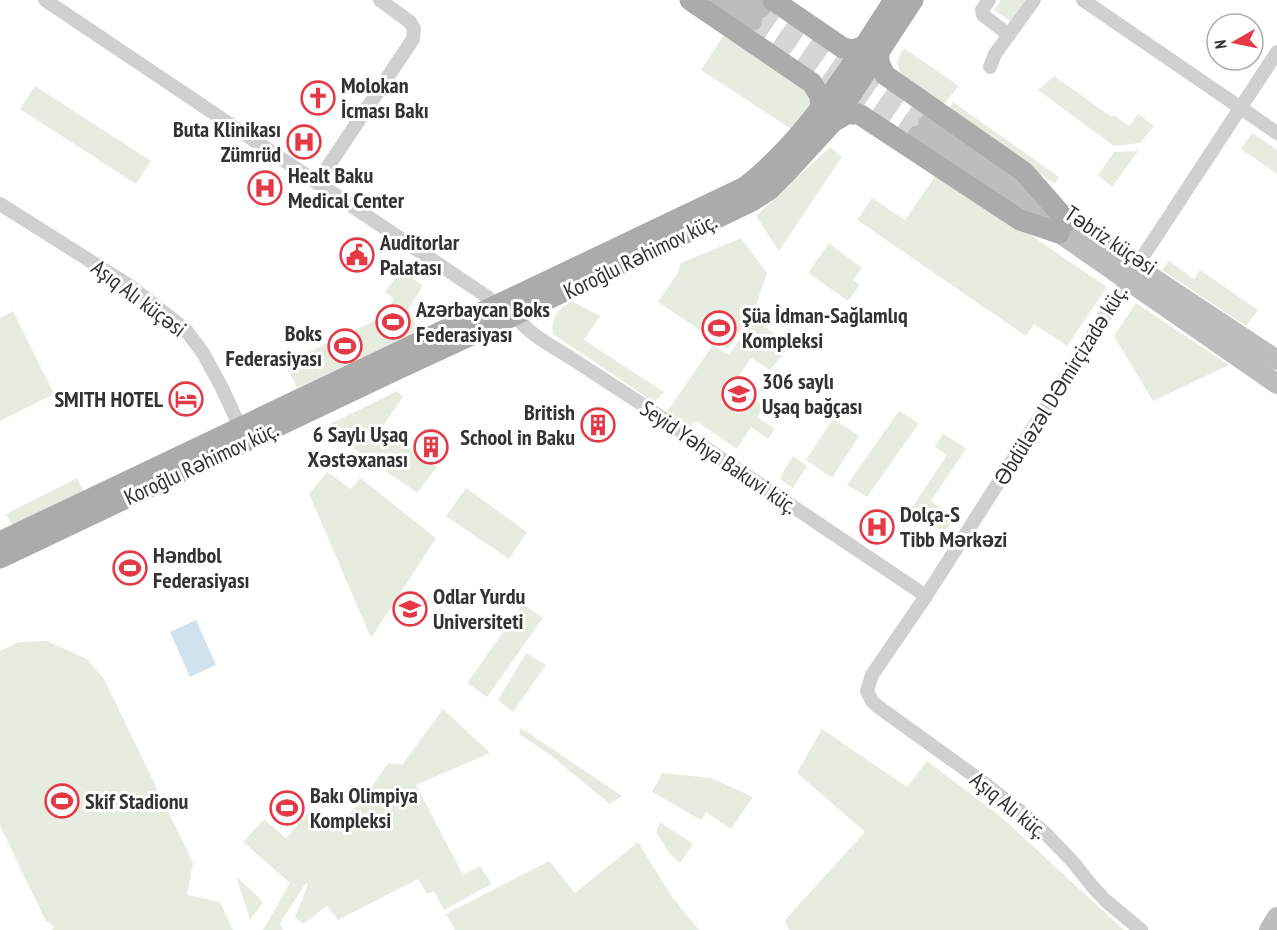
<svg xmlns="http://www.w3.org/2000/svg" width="1277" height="930" viewBox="0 0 1277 930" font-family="'PT Sans Narrow',sans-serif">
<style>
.green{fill:#e6ecdf}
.water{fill:#cfe2ee}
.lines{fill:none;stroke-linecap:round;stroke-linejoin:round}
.secondary-tunnel{stroke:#d6d6d6;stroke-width:20;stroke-dasharray:20 10;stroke-linecap:butt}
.street{stroke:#d0d0d0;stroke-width:14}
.secondary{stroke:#bdbdbd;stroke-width:20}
.primary{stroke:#ababab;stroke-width:21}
.labels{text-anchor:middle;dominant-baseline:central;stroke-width:6;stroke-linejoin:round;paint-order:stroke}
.poi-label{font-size:22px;font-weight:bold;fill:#333;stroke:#fff;text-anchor:start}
.street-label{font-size:22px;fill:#333;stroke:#fff}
</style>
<rect width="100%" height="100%" fill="#fff"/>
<g class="green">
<polygon points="1001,0 1025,0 1010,21 994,10"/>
<polygon points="726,32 811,93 810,104 791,129 701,70"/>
<path d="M904,48l55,38 -16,19c-13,-9 -47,-25 -45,-43 0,-4 4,-10 6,-14z"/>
<polygon points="1054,76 1112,117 1114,115 1129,126 1138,114 1154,126 1140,143 1114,146 1038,90"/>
<polygon points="35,86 151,161 136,184 20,109"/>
<polygon points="953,102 1059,177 1055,184 949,110"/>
<polygon points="1252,133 1277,150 1277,174 1241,149"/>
<polygon points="830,147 842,157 779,251 756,216"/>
<polygon points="1138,151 1112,187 1098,175 1114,152"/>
<polygon points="938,172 1107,287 1067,346 1034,324 1026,336 857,220 872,198 905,220"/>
<polygon points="741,238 767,273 755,308 728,349 658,302 677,274 681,263"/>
<polygon points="829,243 862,268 853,280 860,285 848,301 808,273"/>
<polygon points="1169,261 1194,279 1200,270 1258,310 1246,326 1162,270"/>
<polygon points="401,270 423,286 408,309 419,331 297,388 285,363 389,314 393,298 385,292"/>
<path d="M572,301l28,15 -16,24 80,52 -10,10 -101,-68c-2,-19 5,-24 19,-33z"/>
<polygon points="1136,303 1229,365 1153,401 1114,336"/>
<polygon points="13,311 54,394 0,421 0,318"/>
<polygon points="753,320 792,344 770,370 751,358 721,402 739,415 751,397 764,406 757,417 775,429 768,439 751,427 737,449 696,421 687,429 666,413 713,345 729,355"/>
<polygon points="397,391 403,397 382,427 437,467 417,493 324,427"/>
<polygon points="899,411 919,423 867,497 847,485"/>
<polygon points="833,419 859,436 832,478 806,460"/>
<polygon points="943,433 966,449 931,501 955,518 944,533 911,509 947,455 935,447"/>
<polygon points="793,456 807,466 793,488 780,479 783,472"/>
<polygon points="327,472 351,489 360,478 436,538 371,638 309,494"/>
<polygon points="77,478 85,494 13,527 6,514"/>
<polygon points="466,488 527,532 509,559 446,516"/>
<polygon points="523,604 543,618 487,697 467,683"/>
<polygon points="47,641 87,659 104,679 193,863 187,895 220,902 233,930 51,930 55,927 46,921 0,826 0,651 19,642"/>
<polygon points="526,653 546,665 513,712 498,700"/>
<polygon points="443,709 490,753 416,785 463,875 480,866 492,884 444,910 434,891 427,894 418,879 338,920 327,906 303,924 295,917 308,885 306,883 280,923 283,930 263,930 290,883 243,842 264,819 286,838 309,812 333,833 367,794 388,763 402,765"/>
<polygon points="521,728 622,796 610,804 549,754 519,734"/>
<polygon points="822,729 907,787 927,761 999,815 1124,930 789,930 785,920 865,832 797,773"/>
<polygon points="662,773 711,778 753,797 731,829 706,812 701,820 652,792"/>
<polygon points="660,822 693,844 680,863 670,854 656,832"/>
<polygon points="638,842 672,897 699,930 455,930 446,914 549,861 575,893"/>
<polygon points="236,876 263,902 250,920"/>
</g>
<polygon class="water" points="196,620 216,665 190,677 170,632"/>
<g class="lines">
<g class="secondary-tunnel">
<polyline points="761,8 928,124"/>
<polyline points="752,21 918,135"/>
</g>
<g class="street">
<polyline points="45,0 489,298 496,306"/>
<polyline points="989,0 982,10 983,15 1009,35"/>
<polyline points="1083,0 1277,133"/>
<polyline points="990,67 995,54 1034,0"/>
<polyline points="317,183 413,39 414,29 410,22 380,0"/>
<polyline points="0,204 130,286 185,329 203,353 222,388 240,427"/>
<path d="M515,315c12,19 41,33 59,45 36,24 73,46 108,72l244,164"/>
<polyline points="1141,930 1106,901 1092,886 1073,862 1046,834 1019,810 980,780 877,706 872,701 867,691 872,675 926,596 1136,267 1277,52"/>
</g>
<g class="secondary">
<polyline points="720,0 752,21"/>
<polyline points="748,0 761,8"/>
<polyline points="928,124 1067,221 1277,360"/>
<polyline points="918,135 1277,384"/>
<polyline points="1269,930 1277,917"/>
</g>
<g class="primary">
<polyline points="690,0 812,83 820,96 821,109"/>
<polyline points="773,0 843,48 853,50 865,46"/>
<polyline points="879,54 879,63 885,75 1024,172 1067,221"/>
<polyline points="833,122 847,114 859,114 1020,220 1059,233"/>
<path d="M0,542l745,-355c20,-15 36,-32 53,-51 36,-42 66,-89 96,-136"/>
<polyline points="0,558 400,368 515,315 752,201 769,190 789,170 833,122 913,0"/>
</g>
</g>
<defs>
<symbol id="church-ring" viewBox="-11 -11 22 22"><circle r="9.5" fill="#fff" stroke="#e63946" stroke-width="1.5"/><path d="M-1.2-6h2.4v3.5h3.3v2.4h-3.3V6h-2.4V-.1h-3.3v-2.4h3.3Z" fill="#e63946"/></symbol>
<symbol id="hospital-ring" viewBox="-11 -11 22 22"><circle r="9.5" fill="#fff" stroke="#e63946" stroke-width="1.5"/><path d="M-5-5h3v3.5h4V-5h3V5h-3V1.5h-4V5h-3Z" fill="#e63946"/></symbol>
<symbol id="civic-ring" viewBox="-11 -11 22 22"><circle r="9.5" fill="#fff" stroke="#e63946" stroke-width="1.5"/><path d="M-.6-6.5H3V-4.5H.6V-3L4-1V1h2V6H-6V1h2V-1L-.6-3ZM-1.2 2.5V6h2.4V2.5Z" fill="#e63946"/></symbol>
<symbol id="stadium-ring" viewBox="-11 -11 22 22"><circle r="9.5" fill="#fff" stroke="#e63946" stroke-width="1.5"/><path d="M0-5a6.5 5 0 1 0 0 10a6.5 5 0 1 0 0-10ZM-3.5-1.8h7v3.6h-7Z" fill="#e63946"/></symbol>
<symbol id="school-ring" viewBox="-11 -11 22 22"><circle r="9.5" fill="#fff" stroke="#e63946" stroke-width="1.5"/><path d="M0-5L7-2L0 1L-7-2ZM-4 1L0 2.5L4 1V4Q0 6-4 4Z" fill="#e63946"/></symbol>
<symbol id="hotel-ring" viewBox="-11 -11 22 22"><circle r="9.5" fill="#fff" stroke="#e63946" stroke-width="1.5"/><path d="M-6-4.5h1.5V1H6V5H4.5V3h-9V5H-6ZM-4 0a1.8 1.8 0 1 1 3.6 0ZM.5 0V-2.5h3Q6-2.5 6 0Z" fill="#e63946"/></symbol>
<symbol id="building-ring" viewBox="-11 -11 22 22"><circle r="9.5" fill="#fff" stroke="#e63946" stroke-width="1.5"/><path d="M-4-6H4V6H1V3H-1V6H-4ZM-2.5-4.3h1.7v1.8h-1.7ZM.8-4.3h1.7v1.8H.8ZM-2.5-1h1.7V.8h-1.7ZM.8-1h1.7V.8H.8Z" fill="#e63946"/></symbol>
<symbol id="university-ring" viewBox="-11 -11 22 22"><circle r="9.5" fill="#fff" stroke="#e63946" stroke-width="1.5"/><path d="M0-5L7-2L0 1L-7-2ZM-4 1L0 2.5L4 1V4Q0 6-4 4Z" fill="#e63946"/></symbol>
</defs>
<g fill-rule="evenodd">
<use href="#church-ring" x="299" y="79" width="38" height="38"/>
<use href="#hospital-ring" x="285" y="123" width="38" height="38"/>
<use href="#hospital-ring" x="246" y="169" width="38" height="38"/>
<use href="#civic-ring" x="338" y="236" width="38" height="38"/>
<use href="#stadium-ring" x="374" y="303" width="38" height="38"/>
<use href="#stadium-ring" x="700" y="309" width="38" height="38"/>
<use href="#stadium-ring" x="326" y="327" width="38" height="38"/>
<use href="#school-ring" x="720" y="375" width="38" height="38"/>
<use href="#hotel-ring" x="167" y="380" width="38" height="38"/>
<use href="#building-ring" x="579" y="406" width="38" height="38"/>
<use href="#building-ring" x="412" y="428" width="38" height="38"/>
<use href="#hospital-ring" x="858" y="508" width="38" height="38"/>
<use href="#stadium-ring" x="111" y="549" width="38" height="38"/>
<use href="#university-ring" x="391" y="590" width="38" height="38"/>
<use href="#stadium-ring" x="43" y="782" width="38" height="38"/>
<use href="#stadium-ring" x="268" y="789" width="38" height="38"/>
</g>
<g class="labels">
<g class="poi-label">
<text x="341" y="85">Molokan<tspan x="341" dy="25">İcması Bakı</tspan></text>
<text x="281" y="129" text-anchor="end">Buta Klinikası<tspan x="281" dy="25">Zümrüd</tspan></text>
<text x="288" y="175">Healt Baku<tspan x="288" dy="25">Medical Center</tspan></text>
<text x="380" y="242">Auditorlar<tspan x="380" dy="25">Palatası</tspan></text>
<text x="416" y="309">Azərbaycan Boks<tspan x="416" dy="25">Federasiyası</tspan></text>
<text x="742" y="315">Şüa İdman-Sağlamlıq<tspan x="742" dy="25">Kompleksi</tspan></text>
<text x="322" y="333" text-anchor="end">Boks<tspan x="322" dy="25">Federasiyası</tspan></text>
<text x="762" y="381">306 saylı<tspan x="762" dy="25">Uşaq bağçası</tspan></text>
<text x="163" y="399" text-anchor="end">SMITH HOTEL</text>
<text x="575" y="412" text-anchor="end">British<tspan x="575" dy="25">School in Baku</tspan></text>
<text x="408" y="434" text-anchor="end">6 Saylı Uşaq<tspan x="408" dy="25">Xəstəxanası</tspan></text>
<text x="900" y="514">Dolça-S<tspan x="900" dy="25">Tibb Mərkəzi</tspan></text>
<text x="153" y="555">Həndbol<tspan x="153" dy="25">Federasiyası</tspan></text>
<text x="433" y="596">Odlar Yurdu<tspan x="433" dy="25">Universiteti</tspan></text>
<text x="310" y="795">Bakı Olimpiya<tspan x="310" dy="25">Kompleksi</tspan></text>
<text x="85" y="801">Skif Stadionu</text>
</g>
<g class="street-label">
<text transform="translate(1111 240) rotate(34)">Təbriz küçəsi</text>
<text transform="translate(640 256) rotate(-26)">Koroğlu Rəhimov küç.</text>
<text transform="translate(139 298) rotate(37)">Aşıq Alı küçəsi</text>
<text transform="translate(1060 385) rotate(-58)">Əbdüləzəl DƏmirçizadə küç.</text>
<text transform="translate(719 457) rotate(34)">Seyid Yəhya Bakuvi küç.</text>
<text transform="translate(201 463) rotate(-25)">Koroğlu Rəhimov küç.</text>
<text transform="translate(1009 805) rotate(39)">Aşıq Alı küç.</text>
</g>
</g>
<g transform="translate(1235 42) rotate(261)"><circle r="28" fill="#ffffff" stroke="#adadad" stroke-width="1.5"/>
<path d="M0-4.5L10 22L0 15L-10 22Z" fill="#e63946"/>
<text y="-9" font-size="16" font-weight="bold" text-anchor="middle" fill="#333333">N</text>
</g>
</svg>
